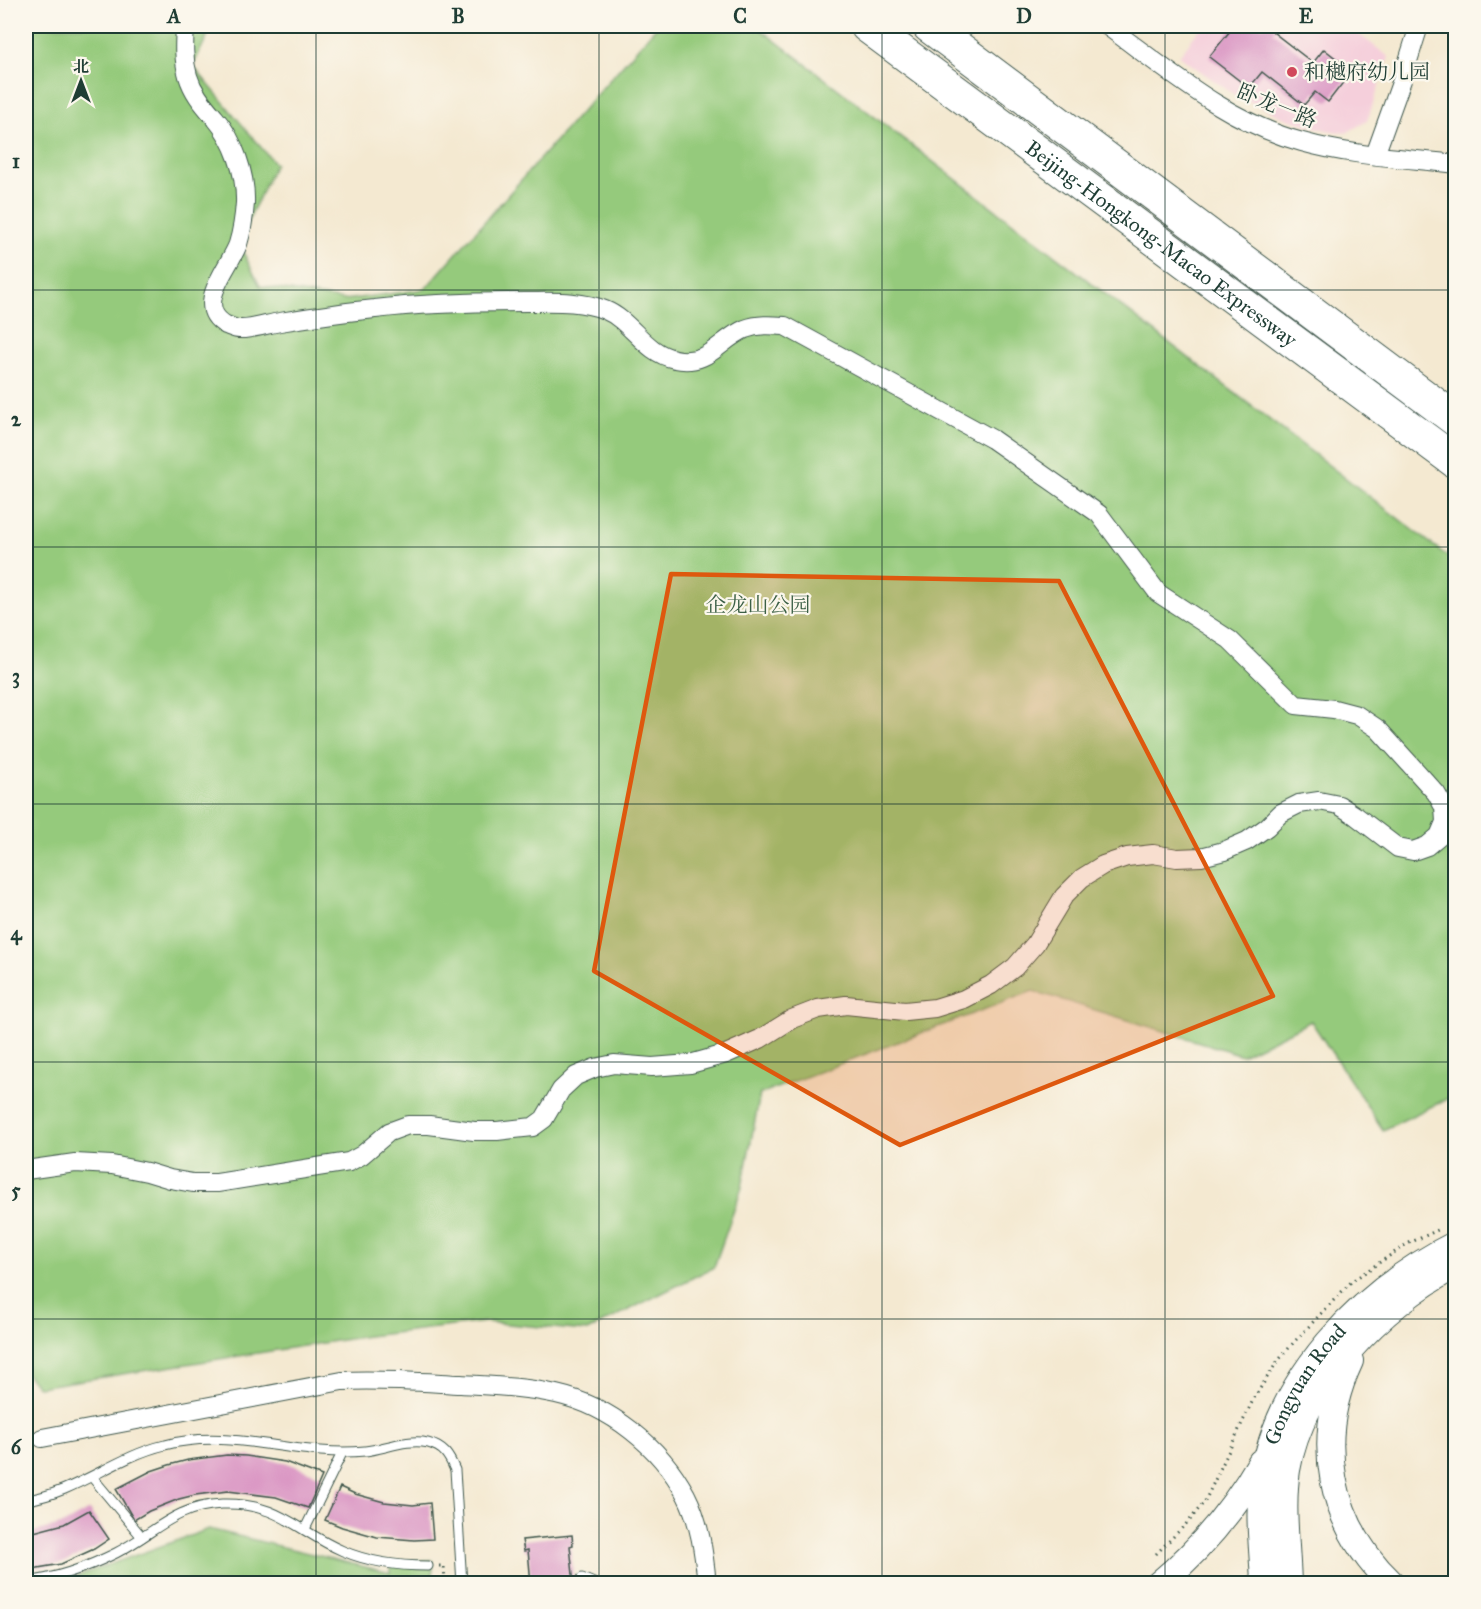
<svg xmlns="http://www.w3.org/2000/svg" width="1481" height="1609" viewBox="0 0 1481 1609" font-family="'IM FELL Great Primer','Noto Serif SC',serif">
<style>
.built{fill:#f5cfdb}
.green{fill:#95ca7c;stroke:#5a8458;stroke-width:1.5}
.building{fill:#d993c2}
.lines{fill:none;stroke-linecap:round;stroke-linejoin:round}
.service-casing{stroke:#3f574c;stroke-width:11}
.minor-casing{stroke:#3f574c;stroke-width:20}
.secondary-casing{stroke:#3f574c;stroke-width:28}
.motorway-casing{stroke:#3f574c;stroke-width:35}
.path{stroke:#3f574c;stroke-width:3;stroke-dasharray:1.5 4.5;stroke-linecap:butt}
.service{stroke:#fff;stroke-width:9}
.minor{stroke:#fff;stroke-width:18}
.secondary{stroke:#fff;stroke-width:26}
.motorway{stroke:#fff;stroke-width:33}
.marked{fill:#de580e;fill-opacity:0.2;stroke:#de580e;stroke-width:4.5;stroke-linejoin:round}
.grid{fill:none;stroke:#1f3d34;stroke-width:1.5;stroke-opacity:0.55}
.poi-dot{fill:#d1495b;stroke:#fbf7ec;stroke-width:2}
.labels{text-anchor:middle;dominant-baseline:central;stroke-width:4.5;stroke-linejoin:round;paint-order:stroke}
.poi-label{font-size:21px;fill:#1f3d34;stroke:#fbf7ec;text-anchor:start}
.street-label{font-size:21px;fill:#1f3d34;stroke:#fbf7ec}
.park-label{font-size:21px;fill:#3c6046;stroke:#fbf7ec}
.neatline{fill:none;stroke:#1f3d34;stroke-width:2}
.grid-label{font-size:20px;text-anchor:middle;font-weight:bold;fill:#1f3d34}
</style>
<rect width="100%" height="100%" fill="#fbf7ec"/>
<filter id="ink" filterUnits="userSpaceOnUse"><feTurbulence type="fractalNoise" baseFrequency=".0167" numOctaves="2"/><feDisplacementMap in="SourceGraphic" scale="12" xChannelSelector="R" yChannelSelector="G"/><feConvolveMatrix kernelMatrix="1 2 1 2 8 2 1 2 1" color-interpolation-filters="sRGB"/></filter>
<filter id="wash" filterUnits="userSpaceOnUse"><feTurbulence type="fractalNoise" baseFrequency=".008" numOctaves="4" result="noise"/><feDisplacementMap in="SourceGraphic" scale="24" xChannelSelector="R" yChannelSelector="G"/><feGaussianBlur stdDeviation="1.35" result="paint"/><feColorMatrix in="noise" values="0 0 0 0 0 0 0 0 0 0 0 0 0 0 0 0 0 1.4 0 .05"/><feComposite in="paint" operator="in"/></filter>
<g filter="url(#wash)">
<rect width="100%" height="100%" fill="#f4e9d1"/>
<polygon class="built" points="1202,26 1348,26 1389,57 1367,121 1346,133 1326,130 1287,119 1233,94 1179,56"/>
<g class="green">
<polygon points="26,26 212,26 193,66 275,164 238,242 260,286 344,300 425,289 657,26 756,26 1455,562 1455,1095 1383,1130 1311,1021 1242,1055 1033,991 760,1094 742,1187 714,1267 587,1331 486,1322 368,1336 38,1387 26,1374"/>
<polygon points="209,1529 390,1573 390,1562 432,1560 434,1583 55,1584"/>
</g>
<g id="blocks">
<g class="building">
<polygon points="1234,26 1277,26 1273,32 1313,63 1324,49 1352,71 1328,102 1315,92 1304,105 1262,72 1249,88 1209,57"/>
<polygon points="227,1455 246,1456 285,1462 322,1476 308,1508 276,1497 228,1491 195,1495 179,1499 149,1511 134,1520 116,1489 151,1471 169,1465 188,1460"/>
<polygon points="340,1487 355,1494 384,1502 413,1505 430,1503 433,1539 414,1540 377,1537 342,1527 325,1520"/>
<polygon points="89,1510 109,1539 94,1549 61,1564 26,1570 26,1534 64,1524"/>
<polygon points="572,1535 573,1545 570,1546 574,1584 531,1584 528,1550 524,1551 522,1540"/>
</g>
</g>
</g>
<g filter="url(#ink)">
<use href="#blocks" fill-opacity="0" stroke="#3f574c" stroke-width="1.5"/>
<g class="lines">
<defs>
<g id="service">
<polyline points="26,1441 42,1438"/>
<polyline points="92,1477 142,1537"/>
<path d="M26,1500c50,-7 89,-43 139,-55 67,-18 132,13 200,6 19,-2 43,-13 63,-8 16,4 21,13 27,27l7,114"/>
<polyline points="305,1529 342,1453"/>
<polyline points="582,1578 596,1584"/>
<path d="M26,1582c31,-4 62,-15 90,-29 39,-20 59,-47 106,-49 57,-2 76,28 121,47 28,12 56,15 85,15"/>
</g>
<g id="minor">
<path d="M1107,26c61,44 120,96 195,116 49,14 103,16 154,22"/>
<polyline points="1375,155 1402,80 1419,26"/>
<path d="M26,1170l49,-7 37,2 35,7 23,7 23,4h24l132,-21 13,-7 27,-23 19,-7h21l45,6h23l36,-4 11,-8 17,-29 15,-14 19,-8 19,-4 38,3 38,-3 36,-10 34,-15 32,-20 26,-10 28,-4 59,6 30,-3 29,-9 27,-14 24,-18 20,-23 29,-48 18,-18 21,-13 24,-8 26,-3 24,4 24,-1 23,-6 23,-10 20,-14 14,-14 18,-9 20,-3 20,4 17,11 42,32 15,3 14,-5 12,-10 6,-14 -1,-15 -8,-14 -58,-64 -21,-14 -23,-6 -38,-4 -66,-65 -72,-47 -59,-79 -107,-75 -207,-113c-14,-1 -27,-2 -40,3 -26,11 -36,37 -70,30 -31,-6 -43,-38 -70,-49 -25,-10 -52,-8 -78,-8 -51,0 -101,1 -152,7 -32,3 -64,8 -95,13 -12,2 -30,8 -41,7 -4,0 -10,-3 -13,-4 -34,-19 4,-58 12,-81 4,-13 6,-27 7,-41 1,-29 -11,-63 -30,-85 -11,-13 -22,-25 -27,-42 -5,-17 -4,-33 -3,-50"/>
<path d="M42,1438l300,-57c40,-2 79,1 119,3 32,2 64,3 95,10 54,12 104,52 130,101 14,27 18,59 21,89"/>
</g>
<g id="secondary">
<path d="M1350,1361c-37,79 -21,163 42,223"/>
<path d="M1159,1584c42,-35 75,-75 102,-122"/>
<path id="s1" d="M1264,1584c-1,-32 -6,-65 -2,-96 12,-109 100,-197 194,-244"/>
<path d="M1288,1584c-1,-38 -7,-77 -1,-114 15,-87 95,-165 169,-205"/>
</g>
<g id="motorway">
<path id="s2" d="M867,26l589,436"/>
<polyline points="929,26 1456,420"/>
</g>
</defs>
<use href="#service" class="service-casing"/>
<use href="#minor" class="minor-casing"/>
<use href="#secondary" class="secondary-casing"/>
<use href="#motorway" class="motorway-casing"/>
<g class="path">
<polyline points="1448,1225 1456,1221"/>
<polyline points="1156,1554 1190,1520 1205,1501 1254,1398 1277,1362 1295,1341 1352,1281 1407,1244 1440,1229"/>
<polyline points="439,1566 444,1566 445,1580 451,1579"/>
</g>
<use href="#service" class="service"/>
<use href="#minor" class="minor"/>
<use href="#secondary" class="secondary"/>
<use href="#motorway" class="motorway"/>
</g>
</g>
<path class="marked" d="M671,574l388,7 214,415 -373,149 -306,-174z"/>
<path class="grid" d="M316,26v1558M599,26v1558M882,26v1558M1165,26v1558M26,290h1430M26,547h1430M26,804h1430M26,1062h1430M26,1319h1430"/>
<circle class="poi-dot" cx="1292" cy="72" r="6"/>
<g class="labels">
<g class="poi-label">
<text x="1304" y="72">和樾府幼儿园</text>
</g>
<g class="street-label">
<text transform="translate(1277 106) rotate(22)">卧龙一路</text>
<text stroke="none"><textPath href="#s2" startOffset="366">Beijing-Hongkong-Macao Expressway</textPath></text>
<text stroke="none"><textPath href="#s1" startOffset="210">Gongyuan Road</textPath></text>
</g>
<g class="park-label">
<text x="758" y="605">企龙山公园</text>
</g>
</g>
<rect width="1481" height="1609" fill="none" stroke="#fbf7ec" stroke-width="66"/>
<g transform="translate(81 81)" stroke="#fbf7ec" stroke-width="4.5" paint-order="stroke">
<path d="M0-4.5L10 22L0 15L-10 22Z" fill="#1f3d34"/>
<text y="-9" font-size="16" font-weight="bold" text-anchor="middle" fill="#1f3d34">北</text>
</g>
<rect x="33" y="33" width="1415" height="1543" class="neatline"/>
<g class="grid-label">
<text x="174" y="23">A</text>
<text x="458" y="23">B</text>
<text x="740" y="23">C</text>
<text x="1024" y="23">D</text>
<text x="1306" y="23">E</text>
<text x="16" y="168">1</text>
<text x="16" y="426">2</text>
<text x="16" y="683">3</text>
<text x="16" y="940">4</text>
<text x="16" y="1197">5</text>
<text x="16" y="1454">6</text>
</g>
</svg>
